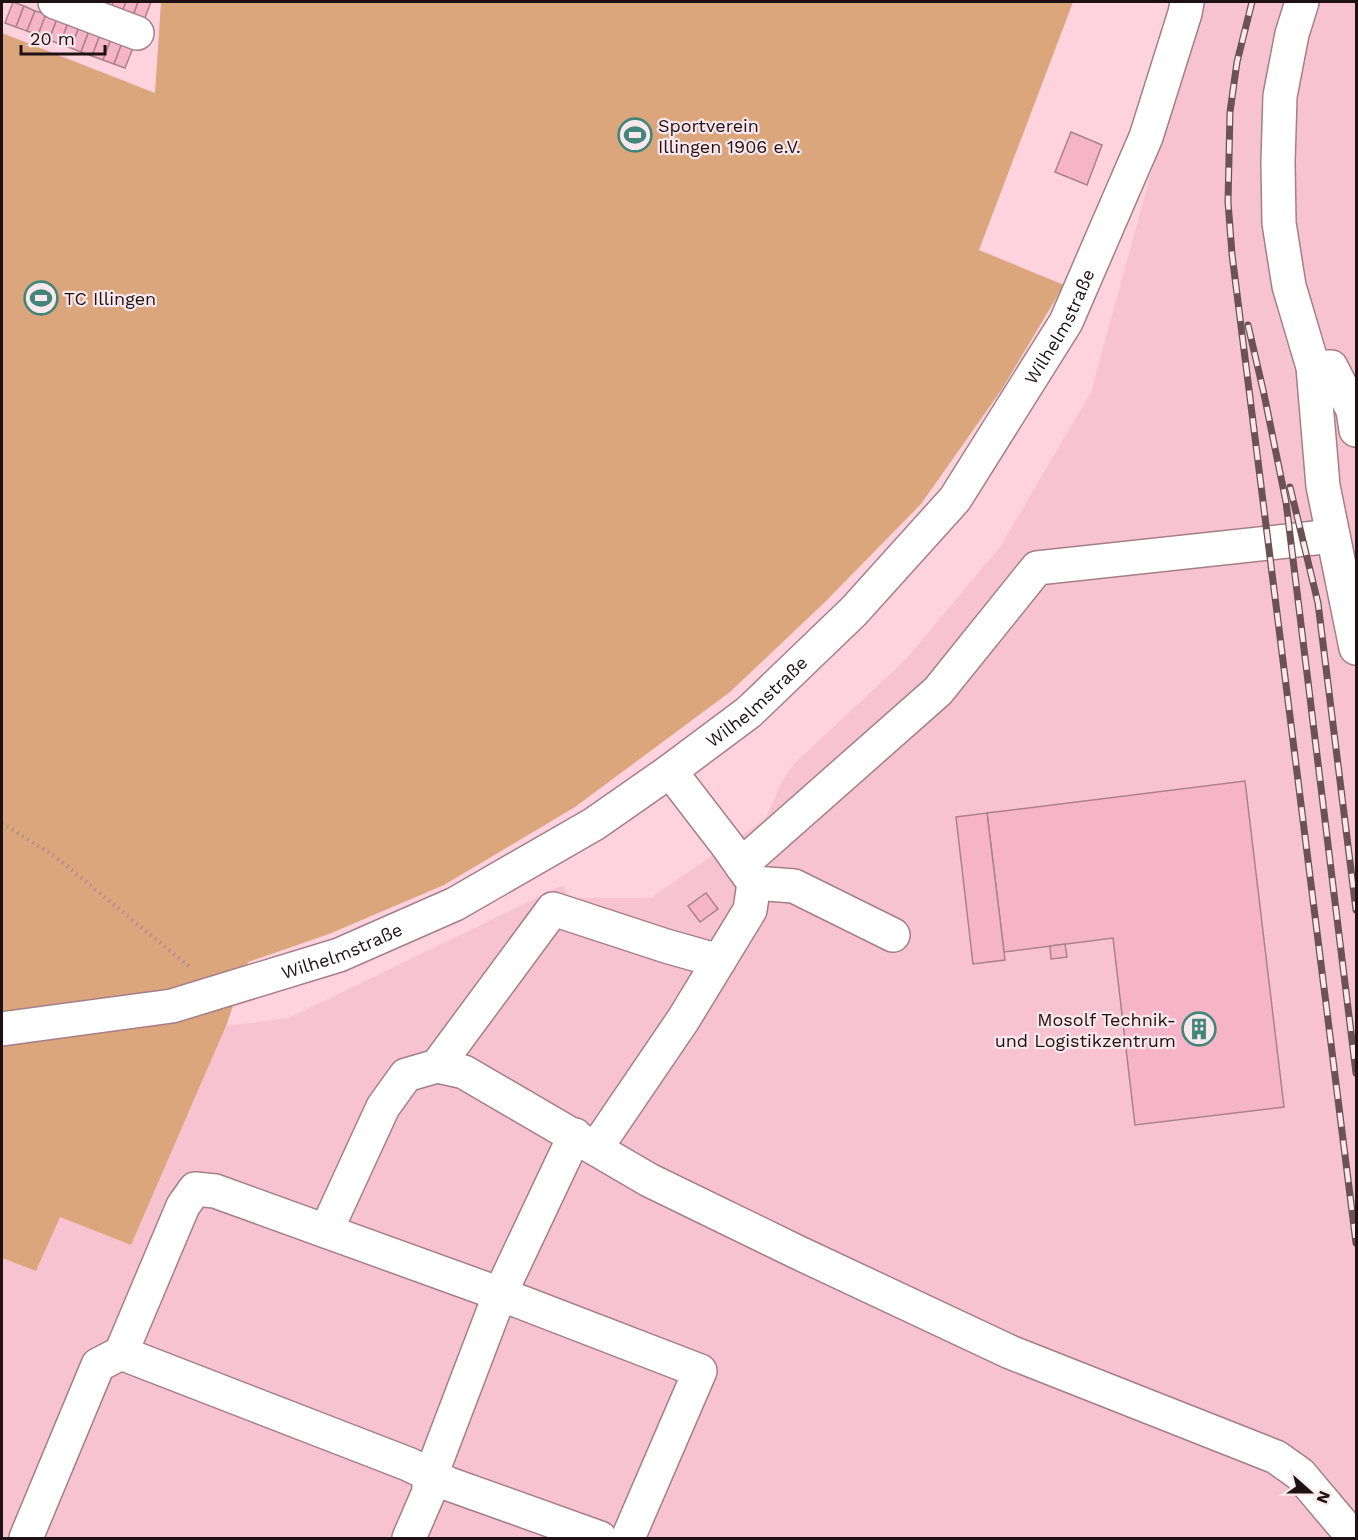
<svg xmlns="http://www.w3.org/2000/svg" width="1358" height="1540" viewBox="0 0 1358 1540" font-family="'Work Sans',sans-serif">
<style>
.built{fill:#f7c3d1}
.green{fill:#dba67b}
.building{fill:#f6b5c7;stroke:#a9828c;stroke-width:1.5}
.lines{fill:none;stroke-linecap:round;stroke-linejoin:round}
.minor-casing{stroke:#a57e89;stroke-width:36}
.path{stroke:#ac8b93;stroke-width:4;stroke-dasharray:1.5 4.5;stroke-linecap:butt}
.minor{stroke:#fff;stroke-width:33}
.rail-casing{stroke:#6a5258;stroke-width:7}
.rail{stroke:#fae8ed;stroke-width:4.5;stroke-dasharray:14;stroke-linecap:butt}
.labels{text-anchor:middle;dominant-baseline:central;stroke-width:4.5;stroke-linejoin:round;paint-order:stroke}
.poi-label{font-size:18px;fill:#1e1014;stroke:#fae8ed;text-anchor:start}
.street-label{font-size:18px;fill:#1e1014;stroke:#fae8ed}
</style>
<rect width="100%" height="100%" fill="#ffd3de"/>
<polygon class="built" points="1203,2 1356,2 1356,1538 2,1538 2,1258 36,1271 60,1217 131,1245 226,1026 289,1018 563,885 570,898 651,898 766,818 781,783 793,765 906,659 1000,547 1091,392 1159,144 1200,19"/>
<polygon class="green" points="161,2 1073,2 979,250 1064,285 1002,389 921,504 825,602 730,692 575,807 444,885 329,934 248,962 226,1026 131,1245 60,1217 36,1271 2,1258 2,33 155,93"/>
<g class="building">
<polygon points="13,2 24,6 16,27 5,23"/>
<polygon points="113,2 126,2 122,12 111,8"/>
<polygon points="126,2 138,2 133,16 122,12"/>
<polygon points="138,2 151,2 144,20 133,16"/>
<polygon points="24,6 35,11 27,31 16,27"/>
<polygon points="35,11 46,14 38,35 27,31"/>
<polygon points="46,14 57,19 49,40 38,35"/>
<polygon points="57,19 68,23 60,44 49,40"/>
<polygon points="68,23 79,27 71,48 60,44"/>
<polygon points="79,27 89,31 81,52 71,48"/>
<polygon points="89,31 100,35 92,56 81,52"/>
<polygon points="100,35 111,39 103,60 92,56"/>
<polygon points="111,39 122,43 114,64 103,60"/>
<polygon points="122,43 133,48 125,68 114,64"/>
<polygon points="1071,132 1102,145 1087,185 1055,172"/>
<polygon points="1245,781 1284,1107 1135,1125 1113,938 1004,952 987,813"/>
<polygon points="987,813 1005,960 973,964 956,817"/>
<polygon points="706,893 718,909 700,922 688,906"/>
<polygon points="1065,944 1067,957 1051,959 1050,946"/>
</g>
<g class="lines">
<defs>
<g id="minor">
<polyline points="55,2 137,33"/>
<polyline points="1302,2 1292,34 1280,96 1278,162 1279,223 1289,286 1313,367 1323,486 1356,648"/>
<polyline points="1313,367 1331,367 1353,410 1356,430"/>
<polyline points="741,865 938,691 1037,568 1333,536"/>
<polyline points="754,883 794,886 893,935"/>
<path id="s1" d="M2,1029l170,-23 167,-51 116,-51 139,-80 76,-53 79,-59 105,-101 101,-112 111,-177 80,-185 39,-124 2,-11"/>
<polyline points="437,1066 553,909 666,946 719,961"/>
<polyline points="596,1148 683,1020 750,910 754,883 727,845 670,771"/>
<polyline points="326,1231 383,1107 406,1075 437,1066 464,1072 649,1180 797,1252 1010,1352 1276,1457 1300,1474 1354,1538"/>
<polyline points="121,1353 183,1206 195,1189 215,1191 500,1294 700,1371 628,1538"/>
<polyline points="26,1538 98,1365 121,1353 408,1464 431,1475 500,1294 575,1135"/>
<polyline points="409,1538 428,1494 431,1475 449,1484 600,1538"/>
</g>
</defs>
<use href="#minor" class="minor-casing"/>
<polyline class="path" points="2,823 57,858 191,968"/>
<use href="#minor" class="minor"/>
<defs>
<g id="rail">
<polyline points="1252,2 1237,62 1230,112 1228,202 1232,254 1356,1243"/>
<polyline points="1248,325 1264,394 1286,502 1356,1073"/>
<polyline points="1290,487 1318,603 1356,910"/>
</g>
</defs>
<use href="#rail" class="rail-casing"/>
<use href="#rail" class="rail"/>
</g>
<defs>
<symbol id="stadium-ring" viewBox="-11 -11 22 22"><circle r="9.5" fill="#fae8ed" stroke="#42867a" stroke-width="1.5"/><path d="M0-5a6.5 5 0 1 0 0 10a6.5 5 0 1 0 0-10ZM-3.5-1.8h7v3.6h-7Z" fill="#42867a"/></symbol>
<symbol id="building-ring" viewBox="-11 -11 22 22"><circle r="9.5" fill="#fae8ed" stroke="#42867a" stroke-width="1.5"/><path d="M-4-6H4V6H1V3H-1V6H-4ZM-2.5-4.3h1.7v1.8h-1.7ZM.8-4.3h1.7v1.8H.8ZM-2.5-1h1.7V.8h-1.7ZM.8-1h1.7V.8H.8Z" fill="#42867a"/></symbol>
</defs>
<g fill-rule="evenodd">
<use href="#stadium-ring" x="616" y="116" width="38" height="38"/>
<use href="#stadium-ring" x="22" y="279" width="38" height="38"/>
<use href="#building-ring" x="1180" y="1010" width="38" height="38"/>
</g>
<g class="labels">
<g class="poi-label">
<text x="658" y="125">Sportverein<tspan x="658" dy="21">Illingen 1906 e.V.</tspan></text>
<text x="64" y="298">TC Illingen</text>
<text x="1176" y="1019" text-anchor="end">Mosolf Technik-<tspan x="1176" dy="21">und Logistikzentrum</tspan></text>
</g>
<g class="street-label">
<text stroke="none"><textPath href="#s1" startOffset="1323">Wilhelmstraße</textPath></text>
<text stroke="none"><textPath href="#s1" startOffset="837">Wilhelmstraße</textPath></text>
<text stroke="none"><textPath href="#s1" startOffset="350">Wilhelmstraße</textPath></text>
</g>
</g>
<rect width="1358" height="1540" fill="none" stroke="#1e1014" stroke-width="6"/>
<g transform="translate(1310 1492) rotate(111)" stroke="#fae8ed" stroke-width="4.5" paint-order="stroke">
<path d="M0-4.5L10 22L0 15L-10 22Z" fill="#1e1014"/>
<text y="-9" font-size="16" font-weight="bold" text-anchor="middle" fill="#1e1014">N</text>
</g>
<path d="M21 45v9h84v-9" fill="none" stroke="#1e1014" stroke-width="3"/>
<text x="30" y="45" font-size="18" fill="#1e1014" stroke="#fae8ed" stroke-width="4.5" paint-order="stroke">20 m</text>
</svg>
